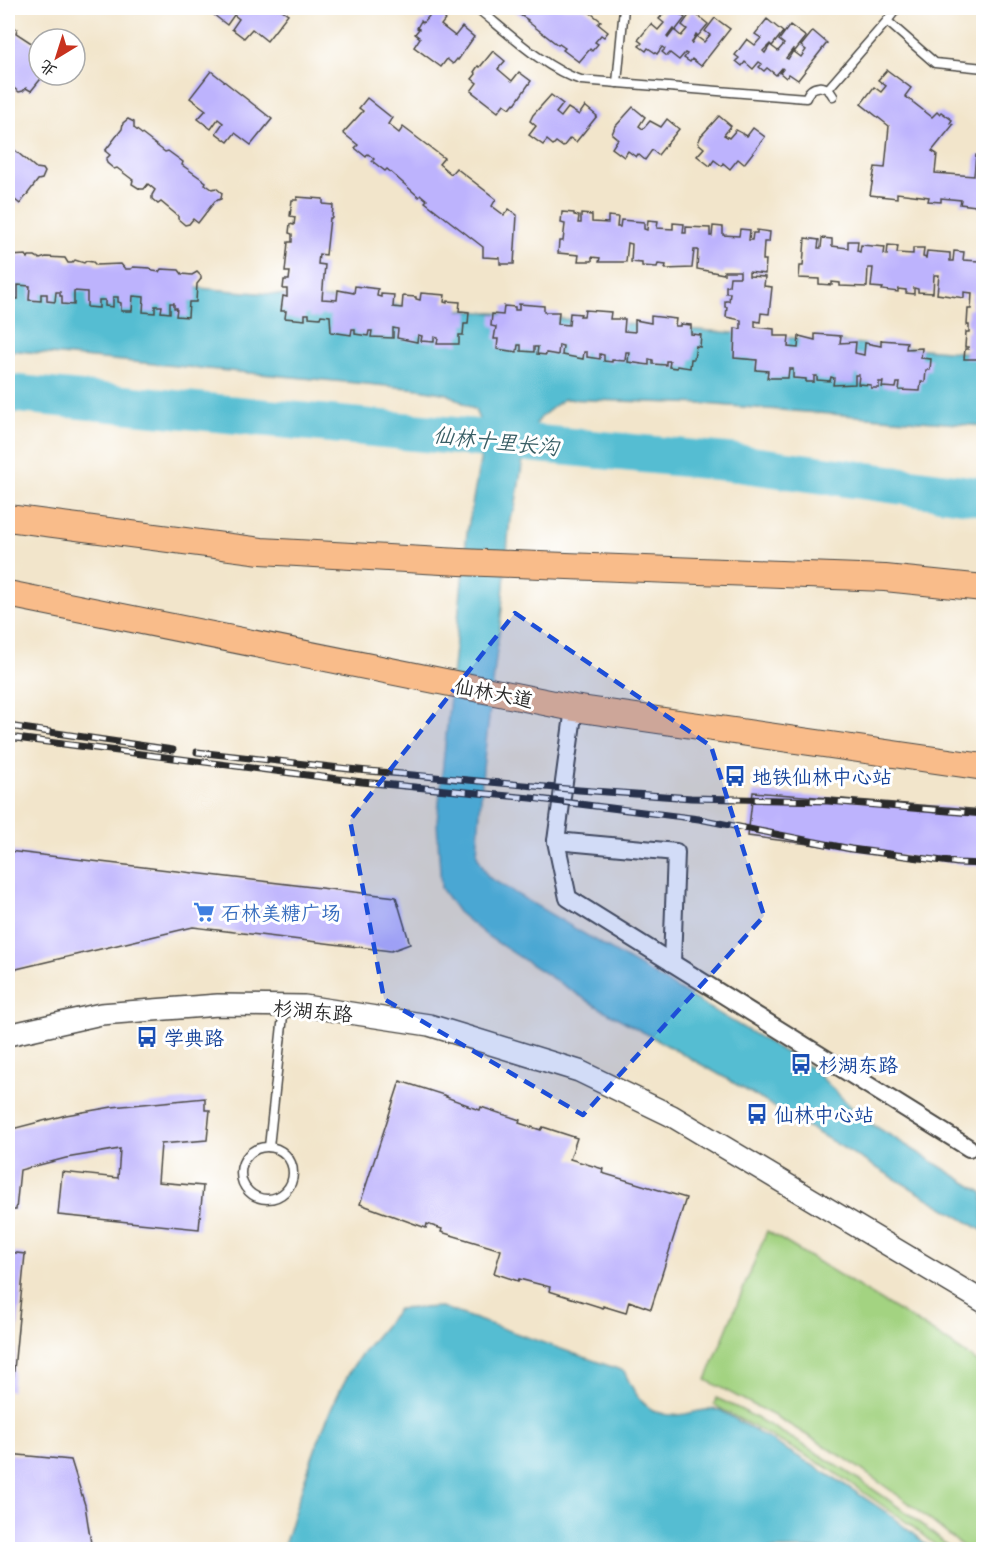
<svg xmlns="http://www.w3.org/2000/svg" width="991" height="1557" viewBox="0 0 991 1557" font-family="Mali,'LXGW WenKai TC',sans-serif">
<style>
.green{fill:#a3d381;stroke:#677f56;stroke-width:1.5}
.water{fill:#54bdd2;stroke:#40747e;stroke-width:1.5}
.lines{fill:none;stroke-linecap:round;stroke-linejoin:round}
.river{stroke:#54bdd2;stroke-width:38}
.building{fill:#bdb3fd}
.service-casing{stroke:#494743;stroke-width:11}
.minor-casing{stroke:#494743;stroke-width:20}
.tertiary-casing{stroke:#494743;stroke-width:24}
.primary-casing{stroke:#494743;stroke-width:28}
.service{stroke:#fff;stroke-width:8}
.minor{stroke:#fff;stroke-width:16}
.tertiary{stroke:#fff;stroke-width:21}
.primary{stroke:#f9bc8a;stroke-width:26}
.rail-casing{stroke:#2b2b2b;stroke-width:7}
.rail{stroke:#fff;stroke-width:4.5;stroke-dasharray:14;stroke-linecap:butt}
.marked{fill:#1d4ed8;fill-opacity:0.2;stroke:#1d4ed8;stroke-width:4.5;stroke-dasharray:12 8;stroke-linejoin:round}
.labels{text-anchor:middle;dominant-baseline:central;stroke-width:6;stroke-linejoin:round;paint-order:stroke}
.street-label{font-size:20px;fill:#2b2b2b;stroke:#fff}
.transit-label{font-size:20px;fill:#164399;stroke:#fff;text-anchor:start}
.shop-label{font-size:20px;fill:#366cbe;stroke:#fff;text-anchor:start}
.water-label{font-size:21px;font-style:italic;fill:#395e65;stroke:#fff}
</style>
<rect width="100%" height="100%" fill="#fff"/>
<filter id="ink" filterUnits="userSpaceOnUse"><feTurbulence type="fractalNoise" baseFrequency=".0167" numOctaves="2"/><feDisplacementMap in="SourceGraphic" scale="12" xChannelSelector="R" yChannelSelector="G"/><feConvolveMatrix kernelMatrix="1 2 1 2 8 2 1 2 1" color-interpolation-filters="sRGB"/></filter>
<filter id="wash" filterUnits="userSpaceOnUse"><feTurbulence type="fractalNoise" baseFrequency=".008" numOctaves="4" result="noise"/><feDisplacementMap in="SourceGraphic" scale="24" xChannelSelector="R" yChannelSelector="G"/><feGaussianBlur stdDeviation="1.35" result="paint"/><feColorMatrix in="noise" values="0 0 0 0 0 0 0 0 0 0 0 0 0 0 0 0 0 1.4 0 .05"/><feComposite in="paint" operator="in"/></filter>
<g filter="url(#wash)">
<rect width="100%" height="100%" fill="#f2e5cb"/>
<g class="green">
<polygon points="767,1231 930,1330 983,1366 983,1549 966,1549 906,1501 843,1457 780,1419 706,1380"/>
<path d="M716,1398c31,13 61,31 89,48 52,31 101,63 146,103h-11l-31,-25 -81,-56 -114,-63z"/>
</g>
<g class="water">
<polygon points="8,272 983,354 983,426 705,404 564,399 542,416 527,436 515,508 510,518 502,608 483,768 477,855 488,877 813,1069 862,1118 983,1193 983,1231 722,1076 591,1003 487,936 458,912 441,888 437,822 467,533 485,433 475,410 448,394 419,389 8,350"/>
<path d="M441,1307l183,64c11,25 23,46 54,44 15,-1 26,-8 42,-5l119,71 47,31 46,37h-649c19,-61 37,-126 69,-181 11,-19 33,-41 46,-59z"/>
</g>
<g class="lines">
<polyline class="river" points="8,393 737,463 984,497"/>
</g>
<g id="blocks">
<g class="building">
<polygon points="220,8 279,8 288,14 267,41 252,29 244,38 232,29 239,19 234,15 227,25 214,15"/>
<polygon points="436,8 448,16 441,25 455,36 462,27 474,37 458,60 457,59 453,64 447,59 441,67 414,47 420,38 415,34 419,29 417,28 421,21 423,23"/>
<polygon points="509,8 584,8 601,21 598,24 608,32 604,37 601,35 595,42 598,44 592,51 590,49 579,62 563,50 565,48 559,44 558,45 527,21 528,20"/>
<polygon points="668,8 672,8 685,18 675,31 673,29 667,37 668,38 674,30 681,36 687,29 682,25 692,11 708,24 698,36 696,34 691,44 696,36 704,42 710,35 705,31 715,18 730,29 701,66 692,59 690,62 684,58 687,54 685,53 679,60 670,53 667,56 662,52 665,49 662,47 657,54 648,48 646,51 639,46 642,43 638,40 651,24 658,30 664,23 659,19"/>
<polygon points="767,19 783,32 772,46 770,44 763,51 765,53 770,45 778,51 784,44 779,40 790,25 806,37 795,51 793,49 786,58 788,59 793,51 801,57 806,50 801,46 813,31 827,43 798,80 789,74 786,78 780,73 783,69 782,68 776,75 767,68 764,71 759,67 762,64 759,62 753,69 745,62 742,66 736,61 739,58 735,55 747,39 755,45 761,38 755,34"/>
<polygon points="9,23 17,29 16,33 39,48 39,75 44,75 31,91 26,88 23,91 19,92 11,86 12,82 8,79 8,25"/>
<polygon points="493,51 505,61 498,69 512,81 519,72 531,81 515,104 514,103 510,108 504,104 498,112 471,91 477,83 472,79 476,74 474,72 478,66 480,67"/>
<polygon points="887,70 911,88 905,96 932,117 937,112 939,114 941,112 952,120 950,123 953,125 932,151 937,154 935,173 974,176 976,155 984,156 984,207 960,204 961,200 941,198 941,202 928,201 929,197 897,193 897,198 870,195 875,167 885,168 889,126 861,104 874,87 881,92 886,86 878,80"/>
<polygon points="211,71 272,119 251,145 235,133 228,142 216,133 223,123 218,119 211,129 198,119 206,110 190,98"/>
<polygon points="551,95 563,104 556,113 561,117 568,108 579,115 585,106 597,116 576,142 570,138 563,147 556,142 553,145 547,140 543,145 529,135 536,126 530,121 533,115"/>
<polygon points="367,98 392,118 388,124 399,133 403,127 444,158 439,164 451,174 456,168 496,199 492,206 504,215 509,209 517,215 514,264 500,264 500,258 483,257 483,247 425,202 427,200 421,195 419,197 387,169 385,171 372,161 374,159 368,154 366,157 355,148 358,145 343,133 363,111 359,108"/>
<polygon points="633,107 645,117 639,126 643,129 650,121 661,127 667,119 679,129 658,155 652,150 645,160 638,154 636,157 628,151 624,157 612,148 618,139 612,134 615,127"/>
<polygon points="719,116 731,126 724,135 729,138 736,130 747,136 753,128 765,137 744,164 738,159 730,169 723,163 722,166 714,160 710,166 697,156 704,148 698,143 701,136"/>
<polygon points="128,119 134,122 134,128 165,152 168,151 183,162 182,165 206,182 205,184 212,189 216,188 222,193 221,199 215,201 198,223 193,219 189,224 185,225 178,219 178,216 161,202 158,204 152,199 152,195 155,190 148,184 144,189 140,189 132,184 133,180 117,168 114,169 107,163 106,159 110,155 105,151 122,129 123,123"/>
<polygon points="8,147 11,147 36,168 43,169 45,172 42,179 38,180 20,204 15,200 13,203 9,203 8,205"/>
<polygon points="297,197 323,199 323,204 333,205 332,218 330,218 326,255 319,254 318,264 325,265 322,299 337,300 338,290 354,293 355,286 378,289 377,296 381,297 381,294 394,295 393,307 402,308 403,296 416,297 416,299 420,300 421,293 445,295 444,302 447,303 447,301 460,302 459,311 469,312 468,324 464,324 463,335 459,335 459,344 437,344 438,338 434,337 434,342 421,341 422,336 418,335 417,342 397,338 398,329 393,328 393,338 371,337 372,331 369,331 368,336 355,334 355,329 352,329 351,335 331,332 330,316 321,315 320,318 309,317 309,314 305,314 305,320 285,318 286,311 281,311 283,296 287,297 287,289 283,289 284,280 289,280 290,272 285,272 288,242 292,242 292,234 289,233 290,224 294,225 295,217 290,216 292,200 297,200"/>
<polygon points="562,212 574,213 574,215 579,216 578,223 581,223 581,214 592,215 592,222 608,223 608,216 618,217 617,227 620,227 621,220 644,222 644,229 647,230 648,220 658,221 657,228 673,229 673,223 684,224 683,233 686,233 686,227 710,228 710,236 712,236 713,226 723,227 723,235 739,236 740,229 750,230 749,240 752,240 753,233 757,233 757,230 770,232 769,242 764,242 763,260 766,260 765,274 749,272 749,276 765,277 764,286 772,287 769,314 761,313 760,322 755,321 755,327 774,329 774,336 789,336 788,347 798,348 799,336 815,340 815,334 841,336 840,343 856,342 855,353 864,355 865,343 881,346 881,340 907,342 906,349 922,348 921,358 931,359 930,370 926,370 925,382 921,382 920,391 899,390 900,383 897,383 896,388 882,387 883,382 879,382 879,388 871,388 871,385 858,384 859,375 855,375 855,384 833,385 834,378 831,377 830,381 817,380 817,376 814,376 814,382 806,382 806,379 793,378 793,369 789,369 788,378 767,378 768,371 756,370 757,360 734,358 735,328 741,329 741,320 726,317 727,307 725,307 725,301 729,301 730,293 726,293 726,286 729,286 730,277 740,277 740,271 724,271 724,274 697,269 698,250 694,250 692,268 665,269 666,265 658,264 657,267 642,266 642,263 631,262 632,244 628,243 626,262 599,262 600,258 592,257 592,261 578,261 579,255 558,253 559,241 563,241 565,224 561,223"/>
<polygon points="805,238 819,240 818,248 821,248 822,238 832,239 832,246 848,248 848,241 858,241 857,251 860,252 861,245 885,247 884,254 887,255 888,245 898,246 897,253 913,254 913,248 924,248 923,257 926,258 927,251 950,253 950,261 953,261 954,251 964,252 963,260 979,261 980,254 984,254 984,359 964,359 965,349 968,349 968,347 965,347 966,332 969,332 969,325 967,325 968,309 971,309 972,293 964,292 964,298 937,294 939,275 934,275 933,293 918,292 918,289 914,288 914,294 906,293 906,290 898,289 898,292 882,290 883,288 871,287 873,268 868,268 867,287 840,286 840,283 832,282 832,285 819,284 819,279 799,278 800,266 803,266"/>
<polygon points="8,254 10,256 26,255 28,258 29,256 35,256 40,259 46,257 65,258 68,263 72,263 75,260 84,263 86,261 93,262 96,265 121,264 125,269 131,269 133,267 150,268 153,271 159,272 161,269 179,270 182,274 192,275 197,272 201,276 201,279 197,284 196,302 189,302 188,317 176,316 177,308 174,308 174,303 170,303 170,313 161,312 162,306 155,306 155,313 143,312 144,297 133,296 132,311 121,311 121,303 118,302 118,297 113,297 113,307 105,306 105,300 99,300 99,308 87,307 87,292 74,291 74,305 62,304 62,296 60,296 60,292 56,292 55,302 47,301 47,294 41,294 41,301 29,300 30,286 18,285 18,299 8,299"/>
<polygon points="519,304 544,306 544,312 559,312 558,324 569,325 570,313 581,314 580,316 584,316 585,310 611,312 610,319 625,319 624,331 635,332 635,320 651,323 651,316 676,319 675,326 680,326 680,324 691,325 691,334 701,335 700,347 696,346 694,359 691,359 690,368 677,366 677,368 669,367 670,361 666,361 666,365 653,364 653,360 649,359 649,365 628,362 629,352 626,352 625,361 612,360 612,362 604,361 604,355 600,354 600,359 587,357 587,352 584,352 583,359 562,355 563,346 559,345 558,355 546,353 546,355 537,354 538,347 534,347 534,352 521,351 521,345 518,345 517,352 497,349 498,339 494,339 496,327 491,326 492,314 503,315 504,306 515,307 515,310 519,310"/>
<polygon points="753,792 984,810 984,867 748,836"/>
<polygon points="8,851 396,897 410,944 391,951 193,927 8,971"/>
<polygon points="400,1081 447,1096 446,1097 468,1105 467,1106 480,1110 481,1107 520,1120 519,1123 541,1130 543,1127 577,1138 570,1159 603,1169 602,1173 686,1198 651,1309 629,1301 626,1313 603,1306 603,1308 549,1291 550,1287 519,1279 518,1281 494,1273 501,1250 441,1232 442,1229 427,1224 426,1228 360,1204"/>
<polygon points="205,1098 205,1110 210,1110 207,1140 161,1144 158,1182 203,1186 199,1229 58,1215 62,1172 118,1178 120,1149 66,1158 20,1170 16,1210 8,1210 8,1130 66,1115 112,1107"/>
<polygon points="8,1252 25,1254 12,1391 8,1390"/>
<polygon points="8,1454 71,1460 85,1505 92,1550 8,1550"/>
</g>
</g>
</g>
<g filter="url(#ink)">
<use href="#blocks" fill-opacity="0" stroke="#494743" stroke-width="1.5"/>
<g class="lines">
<defs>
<g id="service">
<path d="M477,8c29,23 68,61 104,72l225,18c5,-14 20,-15 27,-2"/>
<polyline points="887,21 897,8"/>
<polyline points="617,83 624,8"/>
<polyline points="828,89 887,21 935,63 984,68"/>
<polyline points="269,1147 284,1006"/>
<circle cx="267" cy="1173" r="26"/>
</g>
<g id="minor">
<polyline points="574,708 556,841 568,898 969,1148"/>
<polyline points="556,841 676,852 672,963"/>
</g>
<polyline id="tertiary" points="8,1035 101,1014 218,1005 304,1006 429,1025 579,1071 672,1116 984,1302"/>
<g id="primary">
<polyline points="8,518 261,551 460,562 885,578 984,588"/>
<polyline points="8,594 574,708 984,767"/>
</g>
</defs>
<use href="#service" class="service-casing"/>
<use href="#minor" class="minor-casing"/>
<use href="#tertiary" class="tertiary-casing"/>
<use href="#primary" class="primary-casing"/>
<use href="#service" class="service"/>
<use href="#minor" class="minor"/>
<use href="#tertiary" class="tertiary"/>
<use href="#primary" class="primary"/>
<defs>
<g id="rail">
<polyline points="8,726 173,750"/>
<polyline points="8,737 362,782 531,798 699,819 851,849 958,863 984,864"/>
<polyline points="197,752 358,770 579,790 691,798 828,801 984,814"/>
</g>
</defs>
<use href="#rail" class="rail-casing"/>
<use href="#rail" class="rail"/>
</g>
</g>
<path class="marked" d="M515,613l196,133 53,170 -181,199 -199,-116 -34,-179z"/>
<defs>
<symbol id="bus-bare" viewBox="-9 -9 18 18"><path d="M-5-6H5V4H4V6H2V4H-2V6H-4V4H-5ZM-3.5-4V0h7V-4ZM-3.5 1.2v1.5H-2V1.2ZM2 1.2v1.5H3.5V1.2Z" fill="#1a4fb4" stroke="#fff" stroke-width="2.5" paint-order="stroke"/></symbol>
<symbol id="supermarket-bare" viewBox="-9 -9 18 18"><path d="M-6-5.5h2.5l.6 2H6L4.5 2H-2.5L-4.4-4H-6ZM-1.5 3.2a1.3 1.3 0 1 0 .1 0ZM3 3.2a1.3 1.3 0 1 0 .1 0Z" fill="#3f7fe0" stroke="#fff" stroke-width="2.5" paint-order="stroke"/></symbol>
</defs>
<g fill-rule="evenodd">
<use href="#bus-bare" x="720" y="761" width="30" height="30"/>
<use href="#supermarket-bare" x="189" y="897" width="30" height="30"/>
<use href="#bus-bare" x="132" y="1022" width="30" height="30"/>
<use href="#bus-bare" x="786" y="1049" width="30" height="30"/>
<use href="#bus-bare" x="742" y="1099" width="30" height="30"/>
</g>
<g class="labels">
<g class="street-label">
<text transform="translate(494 692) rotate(11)">仙林大道</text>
<text transform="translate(313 1010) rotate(5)">杉湖东路</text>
</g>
<g class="transit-label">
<text x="752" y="776">地铁仙林中心站</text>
<text x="164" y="1037">学典路</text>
<text x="818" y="1064">杉湖东路</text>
<text x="774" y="1114">仙林中心站</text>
</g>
<g class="shop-label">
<text x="221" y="912">石林美糖广场</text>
</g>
<g class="water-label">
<text transform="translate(496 440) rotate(6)">仙林十里长沟</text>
</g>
</g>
<rect width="991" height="1557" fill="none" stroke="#fff" stroke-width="30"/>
<g transform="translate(57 57) rotate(218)"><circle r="28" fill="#ffffff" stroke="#aaaaaa" stroke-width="1.5"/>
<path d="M0-4.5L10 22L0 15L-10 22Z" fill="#c8321e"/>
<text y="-9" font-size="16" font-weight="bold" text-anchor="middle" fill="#2b2b2b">北</text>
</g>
</svg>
